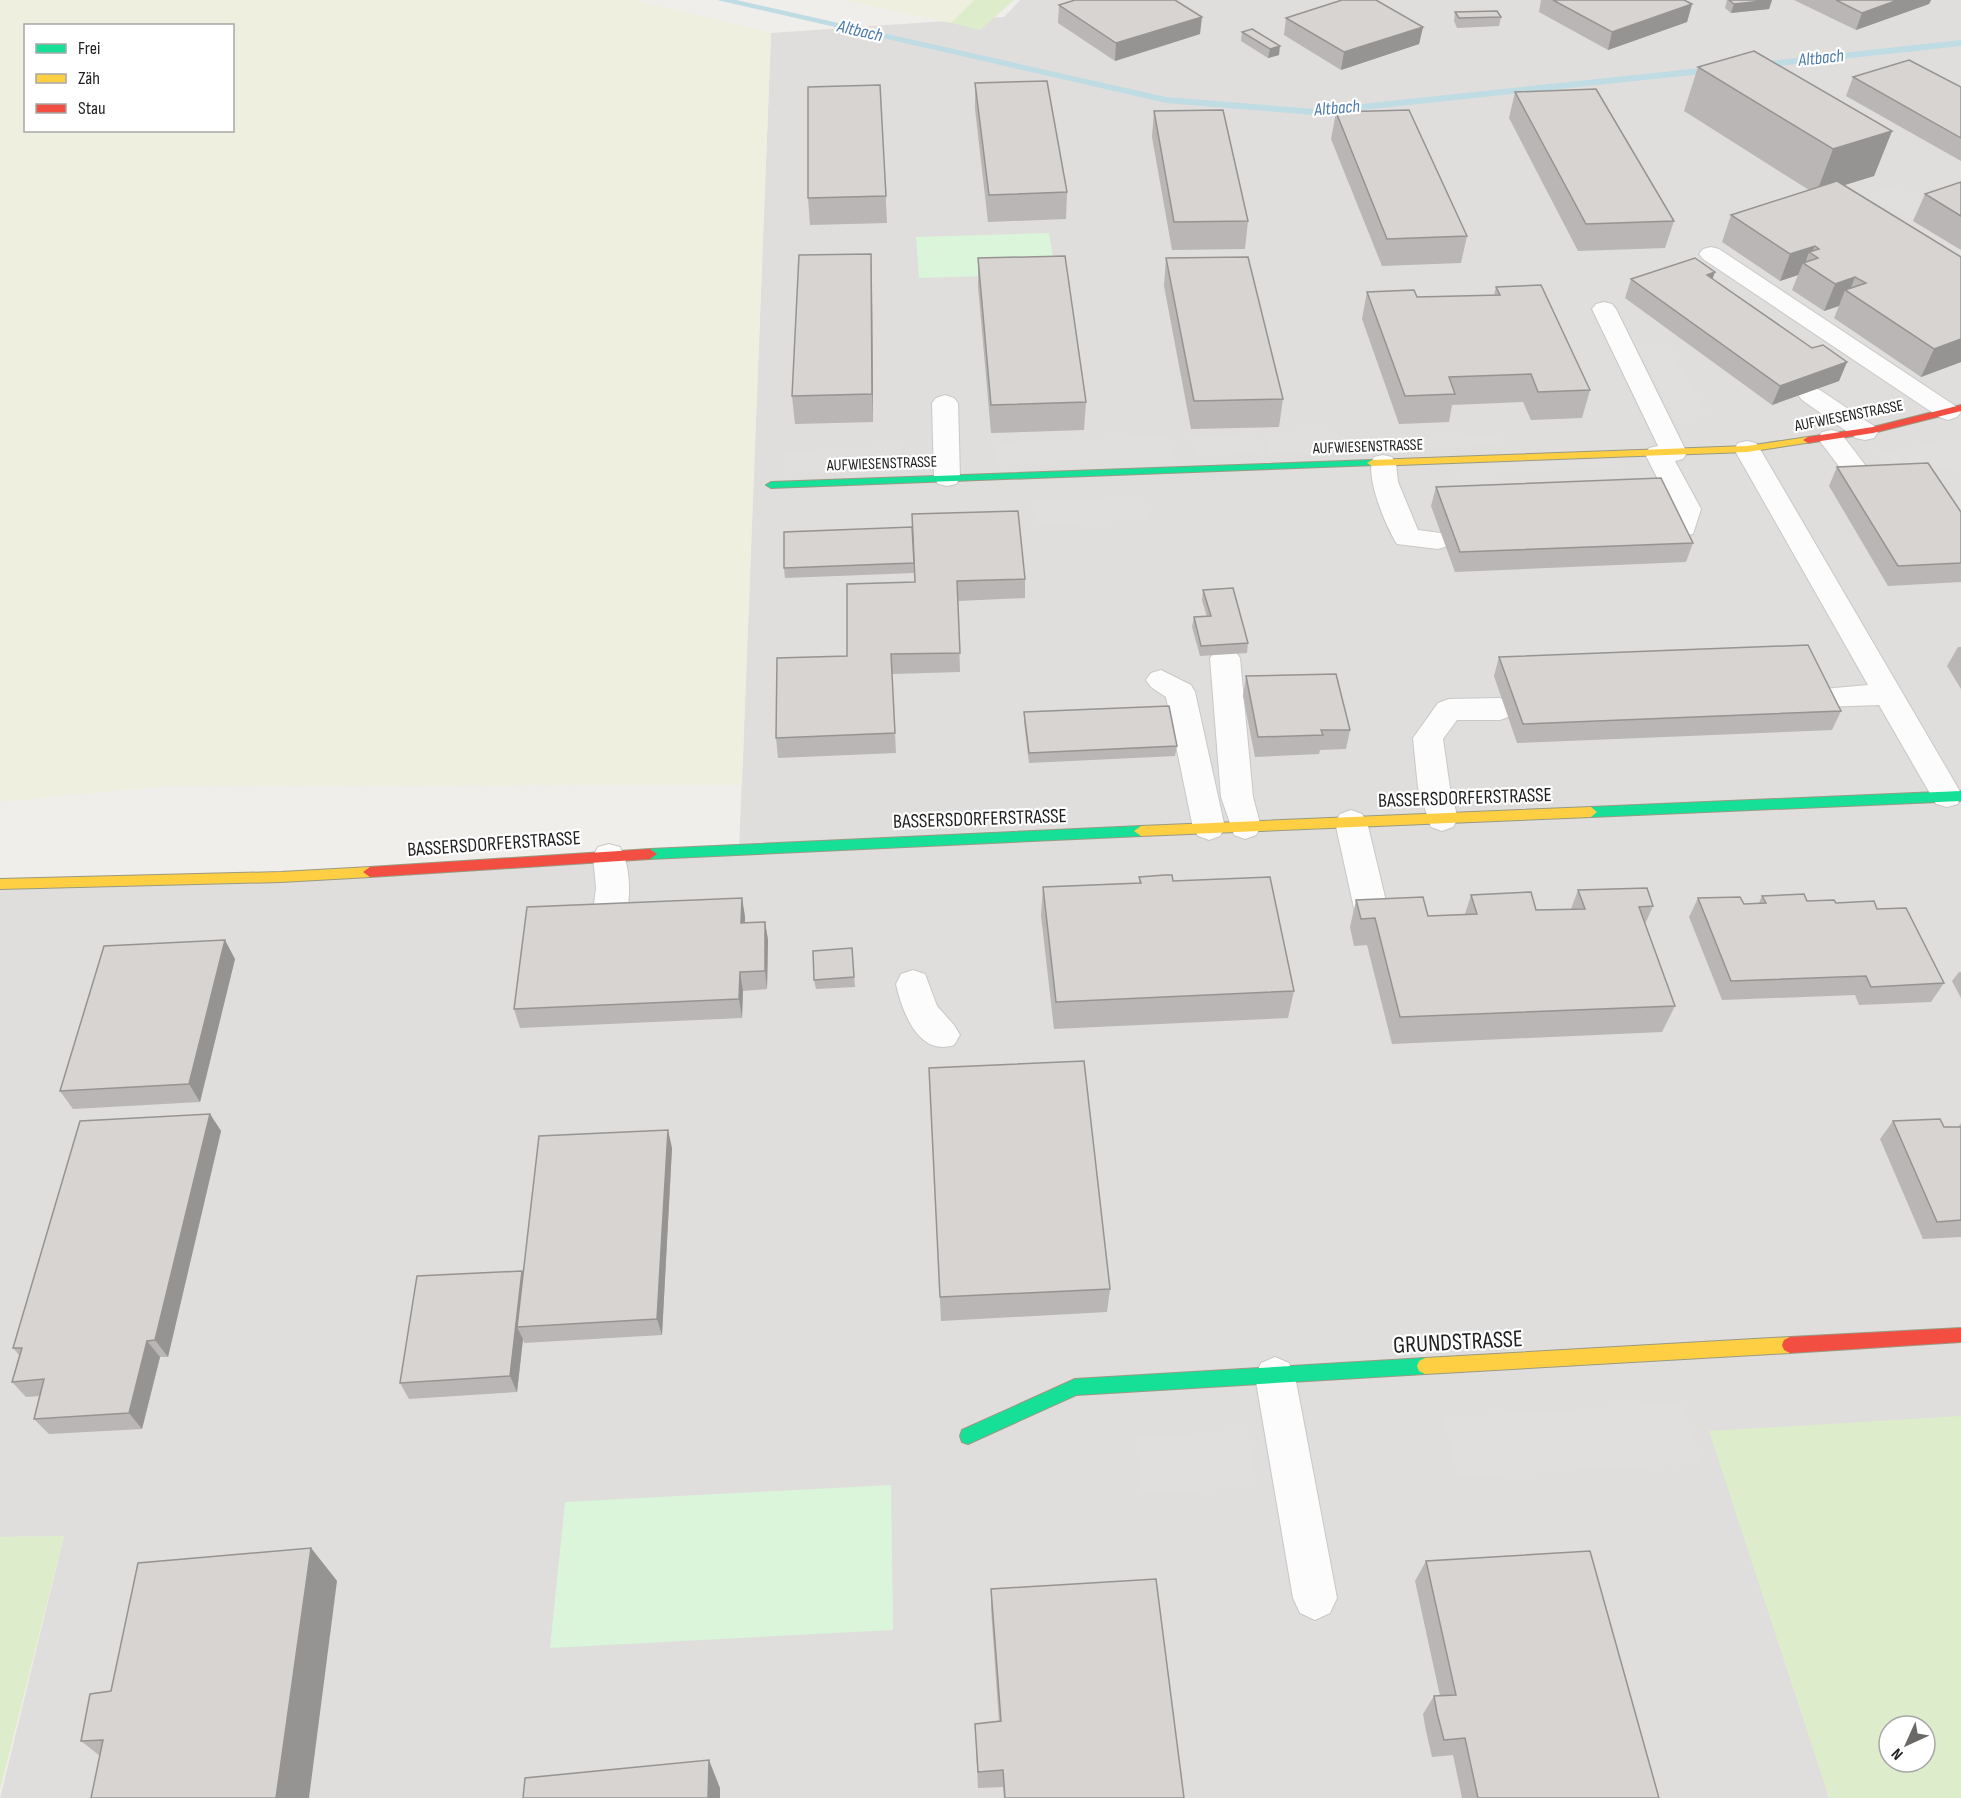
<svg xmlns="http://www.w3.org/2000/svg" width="1961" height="1798" viewBox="0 0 1961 1798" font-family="'Sofia Sans Condensed',sans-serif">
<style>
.residential{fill:#dfdedc;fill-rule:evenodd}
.farmland{fill:#efefdf;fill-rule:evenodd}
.grass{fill:#ddeccb;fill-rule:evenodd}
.park{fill:#daf5da}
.parking{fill:#e0dfde}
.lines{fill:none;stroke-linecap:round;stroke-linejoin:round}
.stream{fill:#bfdbe3;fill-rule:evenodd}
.lane-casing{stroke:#c9c8c7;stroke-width:2}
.fast-casing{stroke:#999a82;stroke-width:2}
.slow-casing{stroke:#999a82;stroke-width:2}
.jam-casing{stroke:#999a82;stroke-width:2}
.lane{fill:#fdfcfc;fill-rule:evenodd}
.fast{fill:#16e098;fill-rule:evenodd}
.slow{fill:#ffcf43;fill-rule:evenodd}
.jam{fill:#f24e42;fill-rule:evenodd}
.wall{fill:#b9b6b5}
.shaded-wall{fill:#969493}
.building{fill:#d7d4d2;stroke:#969493;stroke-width:1.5}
.labels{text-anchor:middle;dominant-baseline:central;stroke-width:4.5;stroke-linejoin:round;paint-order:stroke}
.far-street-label{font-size:16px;fill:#222;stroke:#fff}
.far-water-label{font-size:18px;font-style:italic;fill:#4a7aab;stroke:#fff}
.street-label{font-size:20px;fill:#222;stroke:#fff}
.near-street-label{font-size:24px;fill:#222;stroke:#fff}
</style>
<rect width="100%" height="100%" fill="#f0eeeb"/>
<path class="residential" d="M1020,0h941v1798h-1961l64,-262 -64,1v-653l739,-34 32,-817 233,-16zM1889,1726h36v36h-36z"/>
<g class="farmland">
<path d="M0,0h634l137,33 -29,752 -576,1 -166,16zM26,26h206v104h-206z"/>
<polygon points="843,0 974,0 951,23"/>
</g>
<g class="grass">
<polygon points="974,0 1014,0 980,30 951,23"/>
<path d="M1961,1416v382h-132l-120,-367zM1889,1726h36v36h-36z"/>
<polygon points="64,1536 0,1790 0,1537"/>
</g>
<g class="park">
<polygon points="1049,233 1056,274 919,278 916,237"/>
<polygon points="891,1485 893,1630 550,1648 565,1502"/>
</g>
<g class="parking">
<polygon points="1894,186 1938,211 1912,220 1869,194"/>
<polygon points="1670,350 1708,416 1676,418 1640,351"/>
<polygon points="1328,430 1335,451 1269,454 1263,433"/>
<polygon points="1254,433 1260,453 1195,456 1190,436"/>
<polygon points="1167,436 1173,457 1089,461 1086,440"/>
<polygon points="1499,437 1502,445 1409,448 1406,440"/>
<polygon points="1078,439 1082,461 998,465 995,446 1012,442"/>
<polygon points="1954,439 1961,445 1961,465 1899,477 1876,454"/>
<polygon points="901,446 903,468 784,473 784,451"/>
<polygon points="1616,459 1620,467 1461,474 1458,465"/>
<polygon points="1143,496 1148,519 1035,524 1032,501"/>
<polygon points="1681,1403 1701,1463 1458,1477 1443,1418"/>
<polygon points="1247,1430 1257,1486 1142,1493 1136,1437"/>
</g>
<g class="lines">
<g class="stream">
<polygon points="717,0 736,0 1166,97 1315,109 1720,66 1726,69 1720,72 1315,115 1166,103"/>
<polygon points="1961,40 1961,46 1751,69 1745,66 1751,63"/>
</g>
<defs>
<g id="lane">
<polygon points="1711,247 1719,249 1957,407 1961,412 1957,417 1948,420 1939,417 1703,259 1699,254 1703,249"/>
<polygon points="1604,302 1612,304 1616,309 1687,453 1683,459 1675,461 1701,509 1693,534 1674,538 1664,535 1660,529 1664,523 1671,521 1673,509 1645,454 1649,448 1658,446 1592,309 1596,304"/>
<polygon points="1811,387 1820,390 1874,426 1878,432 1874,438 1865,440 1856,438 1802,400 1798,395 1802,390"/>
<polygon points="945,395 954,398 958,403 960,478 956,484 947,486 938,484 934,478 932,403 936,398"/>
<polygon points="1831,430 1840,432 1872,474 1876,480 1872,486 1863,488 1854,486 1822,444 1818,438 1822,432"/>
<polygon points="1747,441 1756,443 1760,449 1958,788 1961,793 1958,804 1947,807 1936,804 1879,705 1823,707 1812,704 1808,697 1812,690 1868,685 1734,449 1738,443"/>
<path d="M1383,455l9,2 4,6 2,19 20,48 30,4 4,6 -4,6 -10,3 -41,-5c-10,-15 -34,-71 -23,-87z"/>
<polygon points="1225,648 1235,651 1240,658 1253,797 1261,827 1256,835 1245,839 1234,835 1221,797 1210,658 1215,651"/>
<polygon points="1161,670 1191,685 1195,692 1225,828 1220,836 1209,840 1198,836 1193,828 1166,697 1151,687 1146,680 1151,673"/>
<polygon points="1500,698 1511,702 1515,709 1511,716 1500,720 1457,720 1443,739 1450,788 1458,819 1453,827 1442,831 1431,827 1418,788 1413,738 1438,703 1449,699"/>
<polygon points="1351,810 1362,814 1367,822 1391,922 1386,931 1374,935 1362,931 1357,922 1335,822 1340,814"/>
<path d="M609,844l11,3c12,21 12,61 1,82l-12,4 -12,-4 -5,-9 4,-32 -3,-32 5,-9z"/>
<path d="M913,970l12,4 12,32 17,19 6,10 -6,10c-35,12 -52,-33 -58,-61l5,-10z"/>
<polygon points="1275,1357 1289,1363 1295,1376 1337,1598 1330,1613 1315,1620 1300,1613 1293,1598 1255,1376 1261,1363"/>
</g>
<g id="fast">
<polygon points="1372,460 1376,461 1376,465 771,488 766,485 771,482"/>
<polygon points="1961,791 1961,801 1591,817 1585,812 1591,807"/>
<polygon points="1141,826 1148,831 1141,836 650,859 643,854 650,849"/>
<polygon points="1425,1358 1431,1361 1433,1366 1431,1371 1425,1374 1076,1395 968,1444 962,1442 960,1436 962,1430 1075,1379"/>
</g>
<g id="slow">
<polygon points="1808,437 1813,440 1812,442 1747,452 1372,466 1367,463 1372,460 1747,446"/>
<polygon points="1591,807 1597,812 1591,817 1141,836 1134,831 1141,826"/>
<polygon points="370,867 377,872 370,877 281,882 0,889 0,879 281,872"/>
<polygon points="1790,1337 1796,1340 1798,1345 1796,1350 1790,1353 1425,1374 1419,1371 1417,1366 1419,1361 1425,1358"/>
</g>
<g id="jam">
<polygon points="1961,405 1961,411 1873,433 1808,443 1803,440 1808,437 1873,427"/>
<polygon points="650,849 657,854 650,859 370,877 363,872 370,867"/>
<polygon points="1961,1328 1961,1342 1790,1353 1784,1350 1782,1345 1784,1340 1790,1337"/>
</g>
</defs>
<use href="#lane" class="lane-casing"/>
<use href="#fast" class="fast-casing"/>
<use href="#slow" class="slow-casing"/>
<use href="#jam" class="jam-casing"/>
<use href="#lane" class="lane"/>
<use href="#fast" class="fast"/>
<use href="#slow" class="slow"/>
<use href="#jam" class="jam"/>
</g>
<g class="wall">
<polygon points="1541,0 1684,0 1692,4 1687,22 1608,50 1539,12"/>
<polygon points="1727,0 1772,0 1769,9 1731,13 1725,8"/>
<polygon points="1794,0 1931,0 1929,4 1856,30"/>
<polygon points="1059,5 1200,34 1115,61 1058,23"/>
<polygon points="1455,12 1501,17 1499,26 1457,28 1454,21"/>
<polygon points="1286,18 1423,27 1419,44 1341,70 1284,35"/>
<polygon points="1242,32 1279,55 1268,58 1241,41"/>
<polygon points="1698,67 1892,131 1874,176 1844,185 1961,257 1961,362 1921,377 1834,318 1839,306 1824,311 1792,290 1798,275 1780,281 1722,242 1731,215 1809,190 1684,111"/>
<polygon points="1853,77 1961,87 1961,161 1846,96"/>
<polygon points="975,83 1067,192 1066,219 988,222 975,109"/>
<polygon points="880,85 887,223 810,225 808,198"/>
<polygon points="1515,92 1674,221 1665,248 1578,251 1509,118"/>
<polygon points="1154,111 1248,221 1245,249 1172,250 1152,137"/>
<polygon points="1336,112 1467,236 1461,263 1382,266 1331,139"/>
<polygon points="1961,182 1961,250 1913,221 1925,194"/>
<polygon points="978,258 1086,402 1084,430 991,433 978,286"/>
<polygon points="1166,258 1283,399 1279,427 1191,429 1164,286"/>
<polygon points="1715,272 1712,279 1812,348 1847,362 1839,381 1772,405 1625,298 1631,279"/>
<polygon points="872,281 873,422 795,424 792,396"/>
<polygon points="1496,287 1590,390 1582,418 1531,420 1523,402 1452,405 1449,422 1399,424 1362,319 1367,292 1417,297 1494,295"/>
<polygon points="1837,467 1961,512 1961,582 1888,586 1829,486"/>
<polygon points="1436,487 1693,543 1686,562 1455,572 1431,506"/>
<polygon points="912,527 914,573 785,578 784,568"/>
<polygon points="1025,579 1025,598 958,601 960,672 892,674 896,753 778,758 776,738 847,656 847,584"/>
<polygon points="1203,590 1248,643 1247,653 1200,656 1192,627 1194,617 1207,617 1202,600"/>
<polygon points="1958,647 1961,647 1961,689 1947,666"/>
<polygon points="1499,657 1841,711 1832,730 1517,743 1494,676"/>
<polygon points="1246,676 1350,730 1346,749 1320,750 1319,754 1255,757 1243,696"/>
<polygon points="1024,712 1177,746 1175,756 1029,763 1024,722"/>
<polygon points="1139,877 1173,881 1294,991 1288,1018 1054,1029 1041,915 1043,887 1139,883"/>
<polygon points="1578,890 1653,906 1645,924 1675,1006 1662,1032 1392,1044 1367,945 1354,946 1350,927 1356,900 1428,916 1465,914 1471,895 1536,910 1571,909"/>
<polygon points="1762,896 1877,909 1944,983 1931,1002 1859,1005 1855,995 1722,1000 1689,917 1698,898 1744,904 1759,903"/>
<polygon points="742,898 745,917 745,923 765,922 768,940 767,989 743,991 742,1018 520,1028 514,1009"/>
<polygon points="852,948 855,987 816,989 814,980"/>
<polygon points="235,959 200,1102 73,1109 60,1091"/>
<polygon points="1959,972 1961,972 1961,998 1952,981"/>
<polygon points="929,1068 1110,1289 1107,1312 941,1321"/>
<polygon points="210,1114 221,1131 168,1357 160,1357 142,1429 49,1434 34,1419 40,1396 26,1397 12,1382 19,1355 13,1348"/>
<polygon points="1893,1121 1944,1127 1958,1127 1961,1123 1961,1237 1923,1239 1880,1139"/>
<polygon points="672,1148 662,1335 524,1343 523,1339 517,1392 409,1399 400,1383 523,1275"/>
<polygon points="311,1548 337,1581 100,1756 81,1741 111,1691"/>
<polygon points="1426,1561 1659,1798 1462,1798 1453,1755 1432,1757 1426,1731 1423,1714 1434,1696 1440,1696 1415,1581"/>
<polygon points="991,1589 1184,1798 1004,1798 1003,1787 978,1788 975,1724 999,1722 991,1609"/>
</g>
<g class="shaded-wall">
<polygon points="1772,0 1769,9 1731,13 1734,4"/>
<polygon points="1898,0 1931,0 1929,4 1856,30 1862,13"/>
<polygon points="1692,4 1687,22 1608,50 1612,32"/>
<polygon points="1202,17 1200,34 1115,61 1116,43"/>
<polygon points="1423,27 1419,44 1341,70 1344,52"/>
<polygon points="1280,46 1279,55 1268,58 1270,49"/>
<polygon points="1892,131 1874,176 1816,194 1833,149"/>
<polygon points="1815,246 1811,254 1809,252 1805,264 1803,263 1798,275 1780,281 1790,254"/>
<polygon points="871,254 872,281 873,422 872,394"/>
<polygon points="1715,272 1708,291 1707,275"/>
<polygon points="1855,277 1849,293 1845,290 1839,306 1824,311 1835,284"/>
<polygon points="1961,339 1961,362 1921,377 1934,349"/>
<polygon points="1847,362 1839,381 1772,405 1780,386"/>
<polygon points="742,898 745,917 744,942 741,923"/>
<polygon points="765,922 768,940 767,989 765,971"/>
<polygon points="225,940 235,959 200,1102 189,1084"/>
<polygon points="740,972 743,991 742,1018 739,999"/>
<polygon points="210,1114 221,1131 168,1357 155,1340"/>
<polygon points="668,1130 672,1148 662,1335 657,1319"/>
<polygon points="522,1271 528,1287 517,1327 523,1339 517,1392 510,1376"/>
<polygon points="147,1341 160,1357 142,1429 129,1413"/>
<polygon points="311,1548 337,1581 309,1798 276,1798"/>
<polygon points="709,1760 720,1788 720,1798 708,1798"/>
</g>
<g class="building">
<polygon points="1075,0 1175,0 1202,17 1116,43 1059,5"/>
<polygon points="1342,0 1376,0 1423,27 1344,52 1286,18"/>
<polygon points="1553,0 1684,0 1692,4 1612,32"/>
<polygon points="1729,0 1771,0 1734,4"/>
<polygon points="1836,0 1898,0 1862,13"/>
<polygon points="1497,11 1501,17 1459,18 1455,12"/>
<polygon points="1252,29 1280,46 1270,49 1242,32"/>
<polygon points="1754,51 1892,131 1833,149 1698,67"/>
<polygon points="1909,60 1961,87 1961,138 1853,77"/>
<polygon points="1047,81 1067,192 989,195 975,83"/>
<polygon points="880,85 886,196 808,198 808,87"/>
<polygon points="1596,89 1674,221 1586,224 1515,92"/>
<polygon points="1223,110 1248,221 1174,222 1154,111"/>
<polygon points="1409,110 1467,236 1387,239 1336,112"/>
<polygon points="1837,181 1961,257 1961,339 1934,349 1845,290 1866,283 1855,277 1835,284 1803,263 1818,258 1809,252 1819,249 1815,246 1790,254 1731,215"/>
<polygon points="1961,182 1961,216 1925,194"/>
<polygon points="871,254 872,394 792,396 799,255"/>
<polygon points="1065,256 1086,402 991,405 978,258"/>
<polygon points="1248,257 1283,399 1194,401 1166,258"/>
<polygon points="1695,258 1715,272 1707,275 1812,348 1823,345 1847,362 1780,386 1631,279"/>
<polygon points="1541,285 1590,390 1538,392 1531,374 1449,377 1455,394 1405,396 1367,292 1414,290 1417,297 1500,295 1496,287"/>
<polygon points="1928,463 1961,512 1961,563 1898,566 1837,467"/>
<polygon points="1661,478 1693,543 1460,552 1436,487"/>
<polygon points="1018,511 1025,579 957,581 960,653 891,654 895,733 776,738 777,658 847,656 847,584 915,582 912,514"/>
<polygon points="912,527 914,563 784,568 784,532"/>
<polygon points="1233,588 1248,643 1201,646 1194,617 1211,616 1203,590"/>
<polygon points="1808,645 1841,711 1523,724 1499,657"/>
<polygon points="1336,674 1350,730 1321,730 1323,735 1258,737 1246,676"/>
<polygon points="1169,706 1177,746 1029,753 1024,712"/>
<polygon points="1165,875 1172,875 1173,881 1270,877 1294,991 1056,1002 1043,887 1141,883 1139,877"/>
<polygon points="1647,888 1653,906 1639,907 1675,1006 1400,1017 1375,918 1361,919 1356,900 1423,897 1428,916 1477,914 1471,895 1531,892 1536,910 1585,909 1578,890"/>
<polygon points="1804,894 1807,901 1834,900 1836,903 1874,901 1877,909 1906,908 1944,983 1871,987 1866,976 1731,981 1698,898 1740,897 1744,904 1766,903 1762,896"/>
<polygon points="742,898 741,923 765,922 765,971 740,972 739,999 514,1009 527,907"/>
<polygon points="225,940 189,1084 60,1091 104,946"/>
<polygon points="852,948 854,977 814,980 813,951"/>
<polygon points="1084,1061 1110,1289 940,1297 929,1068"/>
<polygon points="210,1114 155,1340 147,1341 129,1413 34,1419 44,1379 12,1382 22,1348 13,1348 80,1121"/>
<polygon points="1940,1119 1944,1127 1961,1127 1961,1220 1937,1222 1893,1121"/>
<polygon points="668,1130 657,1319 517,1327 539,1136"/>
<polygon points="522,1271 510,1376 400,1383 417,1276"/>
<polygon points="311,1548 276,1798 91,1798 103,1740 81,1741 90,1694 111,1691 138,1563"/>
<polygon points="1590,1551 1659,1798 1478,1798 1465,1738 1444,1740 1437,1713 1434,1696 1456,1695 1426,1561"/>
<polygon points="1156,1579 1184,1798 1005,1798 1003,1770 978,1772 975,1724 1001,1721 991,1589"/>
<polygon points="709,1760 708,1798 523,1798 525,1778"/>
</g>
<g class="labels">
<g class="far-street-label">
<text transform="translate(1849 416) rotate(-11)">AUFWIESENSTRASSE</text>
<text transform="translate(1368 447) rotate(-2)">AUFWIESENSTRASSE</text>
<text transform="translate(882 464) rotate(-2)">AUFWIESENSTRASSE</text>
</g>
<g class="far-water-label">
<text transform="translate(860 31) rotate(13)">Altbach</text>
<text transform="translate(1821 58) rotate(-6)">Altbach</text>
<text transform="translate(1337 108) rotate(-5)">Altbach</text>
</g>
<g class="street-label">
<text transform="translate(1465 798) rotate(-2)">BASSERSDORFERSTRASSE</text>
<text transform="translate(980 819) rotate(-2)">BASSERSDORFERSTRASSE</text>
<text transform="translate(494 844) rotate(-4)">BASSERSDORFERSTRASSE</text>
</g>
<g class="near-street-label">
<text transform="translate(1458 1342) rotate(-3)">GRUNDSTRASSE</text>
</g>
</g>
<rect x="24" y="24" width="210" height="108" fill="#ffffff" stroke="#a7a7a7" stroke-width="1.5"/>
<rect x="36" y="44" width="30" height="9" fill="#16e098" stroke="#a7a7a7" stroke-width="1.5"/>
<text x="78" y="54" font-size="18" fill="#222222">Frei</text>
<rect x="36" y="74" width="30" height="9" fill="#ffcf43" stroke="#a7a7a7" stroke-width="1.5"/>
<text x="78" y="84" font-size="18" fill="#222222">Zäh</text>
<rect x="36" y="104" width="30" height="9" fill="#f24e42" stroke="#a7a7a7" stroke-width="1.5"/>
<text x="78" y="114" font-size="18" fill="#222222">Stau</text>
<g transform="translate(1907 1744) rotate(225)"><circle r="28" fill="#ffffff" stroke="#a7a7a7" stroke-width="1.5"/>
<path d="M0-4.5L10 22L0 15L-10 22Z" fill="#6a6968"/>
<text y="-9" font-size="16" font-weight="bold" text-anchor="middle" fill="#222222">N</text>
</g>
</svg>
